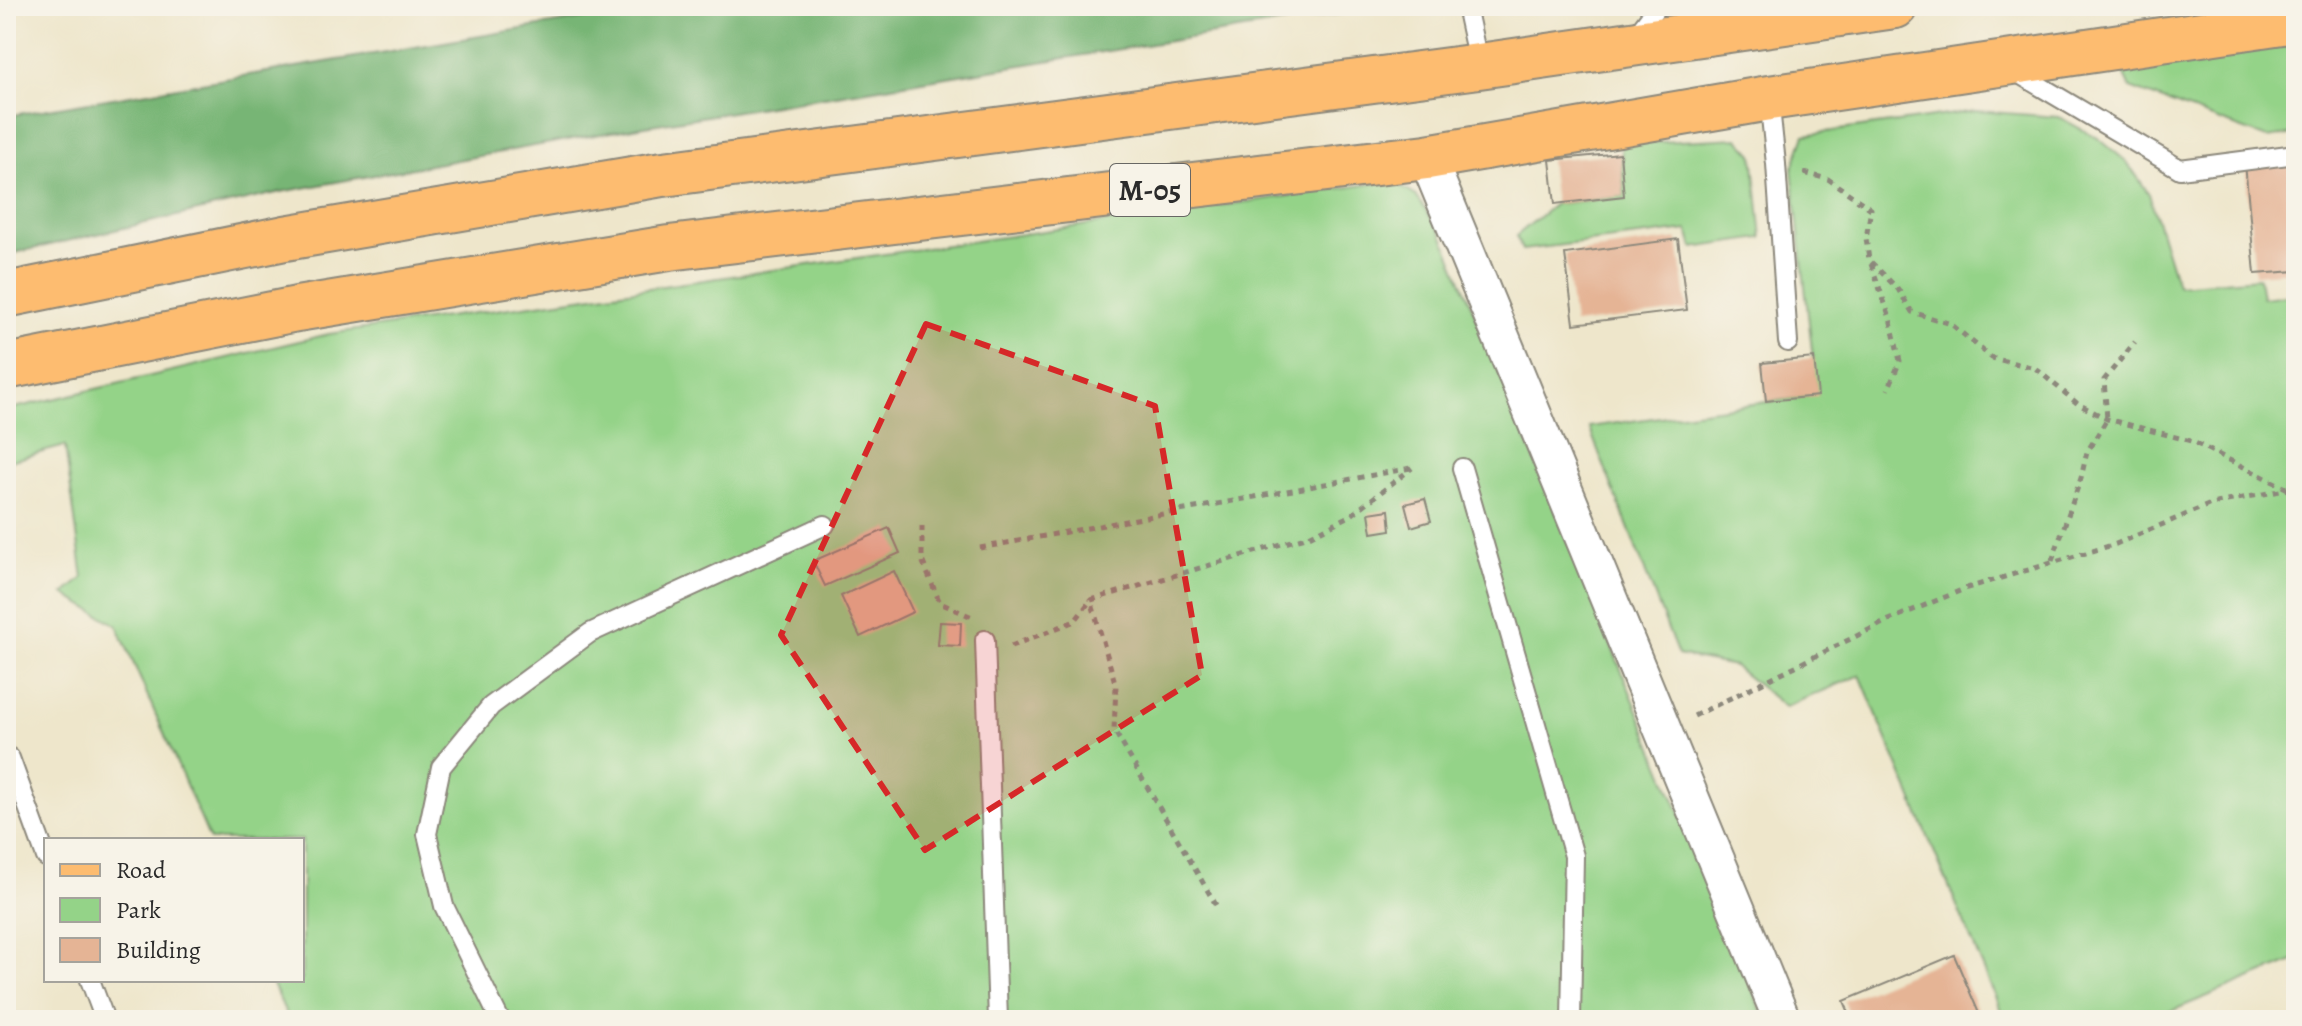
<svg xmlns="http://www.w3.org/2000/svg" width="2302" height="1026" viewBox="0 0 2302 1026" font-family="Alegreya,serif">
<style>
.green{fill:#94d388;stroke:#607f5a;stroke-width:2}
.forest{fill:#77b574;stroke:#517050;stroke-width:2}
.building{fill:#e5b495}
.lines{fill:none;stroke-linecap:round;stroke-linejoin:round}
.lane-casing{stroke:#8c887b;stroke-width:22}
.street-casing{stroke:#8c887b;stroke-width:40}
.primary-casing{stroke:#8c887b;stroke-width:48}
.path{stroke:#8c887b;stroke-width:5;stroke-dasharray:6 6;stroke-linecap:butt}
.lane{stroke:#fff;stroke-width:18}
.street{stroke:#fff;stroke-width:36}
.primary{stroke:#fdbc70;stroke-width:44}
.marked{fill:#d62828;fill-opacity:0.2;stroke:#d62828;stroke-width:6;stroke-dasharray:16 10;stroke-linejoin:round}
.labels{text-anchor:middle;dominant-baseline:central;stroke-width:8;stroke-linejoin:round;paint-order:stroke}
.shield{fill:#f7f3e8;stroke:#686764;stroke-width:2}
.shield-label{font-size:30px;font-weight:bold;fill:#2b2b2b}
</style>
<rect width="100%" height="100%" fill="#f7f3e8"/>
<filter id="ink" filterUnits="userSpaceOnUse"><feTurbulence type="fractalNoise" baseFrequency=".0125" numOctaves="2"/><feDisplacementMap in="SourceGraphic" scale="16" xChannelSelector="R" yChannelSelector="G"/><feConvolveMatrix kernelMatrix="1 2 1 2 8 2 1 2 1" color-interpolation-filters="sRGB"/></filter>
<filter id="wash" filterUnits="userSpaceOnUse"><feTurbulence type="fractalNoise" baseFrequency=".006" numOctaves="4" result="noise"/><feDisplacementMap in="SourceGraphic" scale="32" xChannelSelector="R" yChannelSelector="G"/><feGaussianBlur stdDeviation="1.8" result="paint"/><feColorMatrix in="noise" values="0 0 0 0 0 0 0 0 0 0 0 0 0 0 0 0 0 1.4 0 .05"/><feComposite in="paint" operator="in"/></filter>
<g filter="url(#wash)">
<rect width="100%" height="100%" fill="#eee6cb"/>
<g class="green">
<polygon points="2296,45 2296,134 2267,138 2130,88 2123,73 2127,65"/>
<polygon points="1976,111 2059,117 2098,138 2127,162 2149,194 2177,285 2259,278 2262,298 2296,294 2296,960 2149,1020 2005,1020 1860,675 1785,707 1734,666 1678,655 1589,427 1817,395 1792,170 1805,135"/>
<polygon points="1738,138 1753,154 1762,238 1693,248 1688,230 1522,250 1516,236 1555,204 1624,196 1621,144"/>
<polygon points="1392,181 1416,196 1442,234 1765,1020 289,1020 271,980 302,980 302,840 210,840 117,625 64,594 83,578 65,446 6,462 6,410 329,334"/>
</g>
<polygon class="forest" points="658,6 1354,6 1349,12 645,126 281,192 6,255 6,116"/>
<g id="blocks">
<g class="building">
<polygon points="1620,153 1624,196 1555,204 1550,160"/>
<polygon points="2296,156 2296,271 2255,274 2245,163"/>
<polygon points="1678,239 1687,310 1574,324 1565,254"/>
<polygon points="1814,358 1818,396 1766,401 1762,363"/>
<polygon points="1425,499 1431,521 1411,527 1405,504"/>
<polygon points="1389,510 1391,530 1372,533 1369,513"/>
<polygon points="889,528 900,553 825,586 813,561"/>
<polygon points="894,571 913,612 860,637 841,596"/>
<polygon points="940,622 961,623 960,646 938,645"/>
<polygon points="1954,955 1981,1018 1852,1020 1844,1001"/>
</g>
</g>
</g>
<g filter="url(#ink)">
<use href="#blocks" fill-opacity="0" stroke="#8c887b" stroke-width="2"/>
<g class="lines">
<defs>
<g id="lane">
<polyline points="1466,6 1479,66"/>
<polyline points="1633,39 1658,6"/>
<polyline points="2011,69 2180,169 2296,154"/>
<polyline points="1769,98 1776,164 1788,342"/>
<polyline points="1462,468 1574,856 1571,1020"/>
<polyline points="985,640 998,1020"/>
<polyline points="6,755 10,758 46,857"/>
<polyline points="90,980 105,1020"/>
<polyline points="500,1020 444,906 427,834 441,767 491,706 590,633 825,525"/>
</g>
<polyline id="street" points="1427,157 1782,1020"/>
<g id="primary">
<polyline points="6,295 285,238 656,175 1479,66 1895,6"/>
<polyline points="6,367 297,309 669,248 1427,157 1769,98 2296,20"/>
</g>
</defs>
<use href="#lane" class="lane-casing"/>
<use href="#street" class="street-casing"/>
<use href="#primary" class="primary-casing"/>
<g class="path">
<polyline points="1804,173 1828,179 1871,209 1866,238 1869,260 1898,289 1912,312 1951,324 1992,358 2035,368 2078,404 2107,419 2191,441 2286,488 2296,478"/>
<polyline points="1871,264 1890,318 1900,361 1888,390"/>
<polyline points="922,526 922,560 940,603 972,617"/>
<polyline points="980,548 1411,468"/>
<polyline points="2052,561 2081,478 2087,452 2107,419 2104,380 2135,342"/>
<polyline points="1011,646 1075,621 1090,601"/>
<polyline points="1694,716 1889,620 1967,588 2116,544 2211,504 2296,488"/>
<polyline points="1216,905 1114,730 1116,686 1091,600 1309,536 1350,516 1412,468"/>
</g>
<use href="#lane" class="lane"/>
<use href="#street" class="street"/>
<use href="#primary" class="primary"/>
</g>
</g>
<path class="marked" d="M926,324l229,82 47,269 -277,175 -144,-215z"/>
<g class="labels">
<rect class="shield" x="1110" y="164" width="80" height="52" rx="6"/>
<g class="shield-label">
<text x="1150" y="190">М-05</text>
</g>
</g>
<rect width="2302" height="1026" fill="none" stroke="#f7f3e8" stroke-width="32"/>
<rect x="44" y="838" width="260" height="144" fill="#f7f3e8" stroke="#a5a39c" stroke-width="2"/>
<rect x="60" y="864" width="40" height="12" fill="#fdbc70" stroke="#a5a39c" stroke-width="2"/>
<text x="116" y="878" font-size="24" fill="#2b2b2b">Road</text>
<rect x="60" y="898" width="40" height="24" fill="#94d388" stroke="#a5a39c" stroke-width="2"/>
<text x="116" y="918" font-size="24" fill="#2b2b2b">Park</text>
<rect x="60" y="938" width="40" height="24" fill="#e5b495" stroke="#a5a39c" stroke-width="2"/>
<text x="116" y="958" font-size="24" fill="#2b2b2b">Building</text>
</svg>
